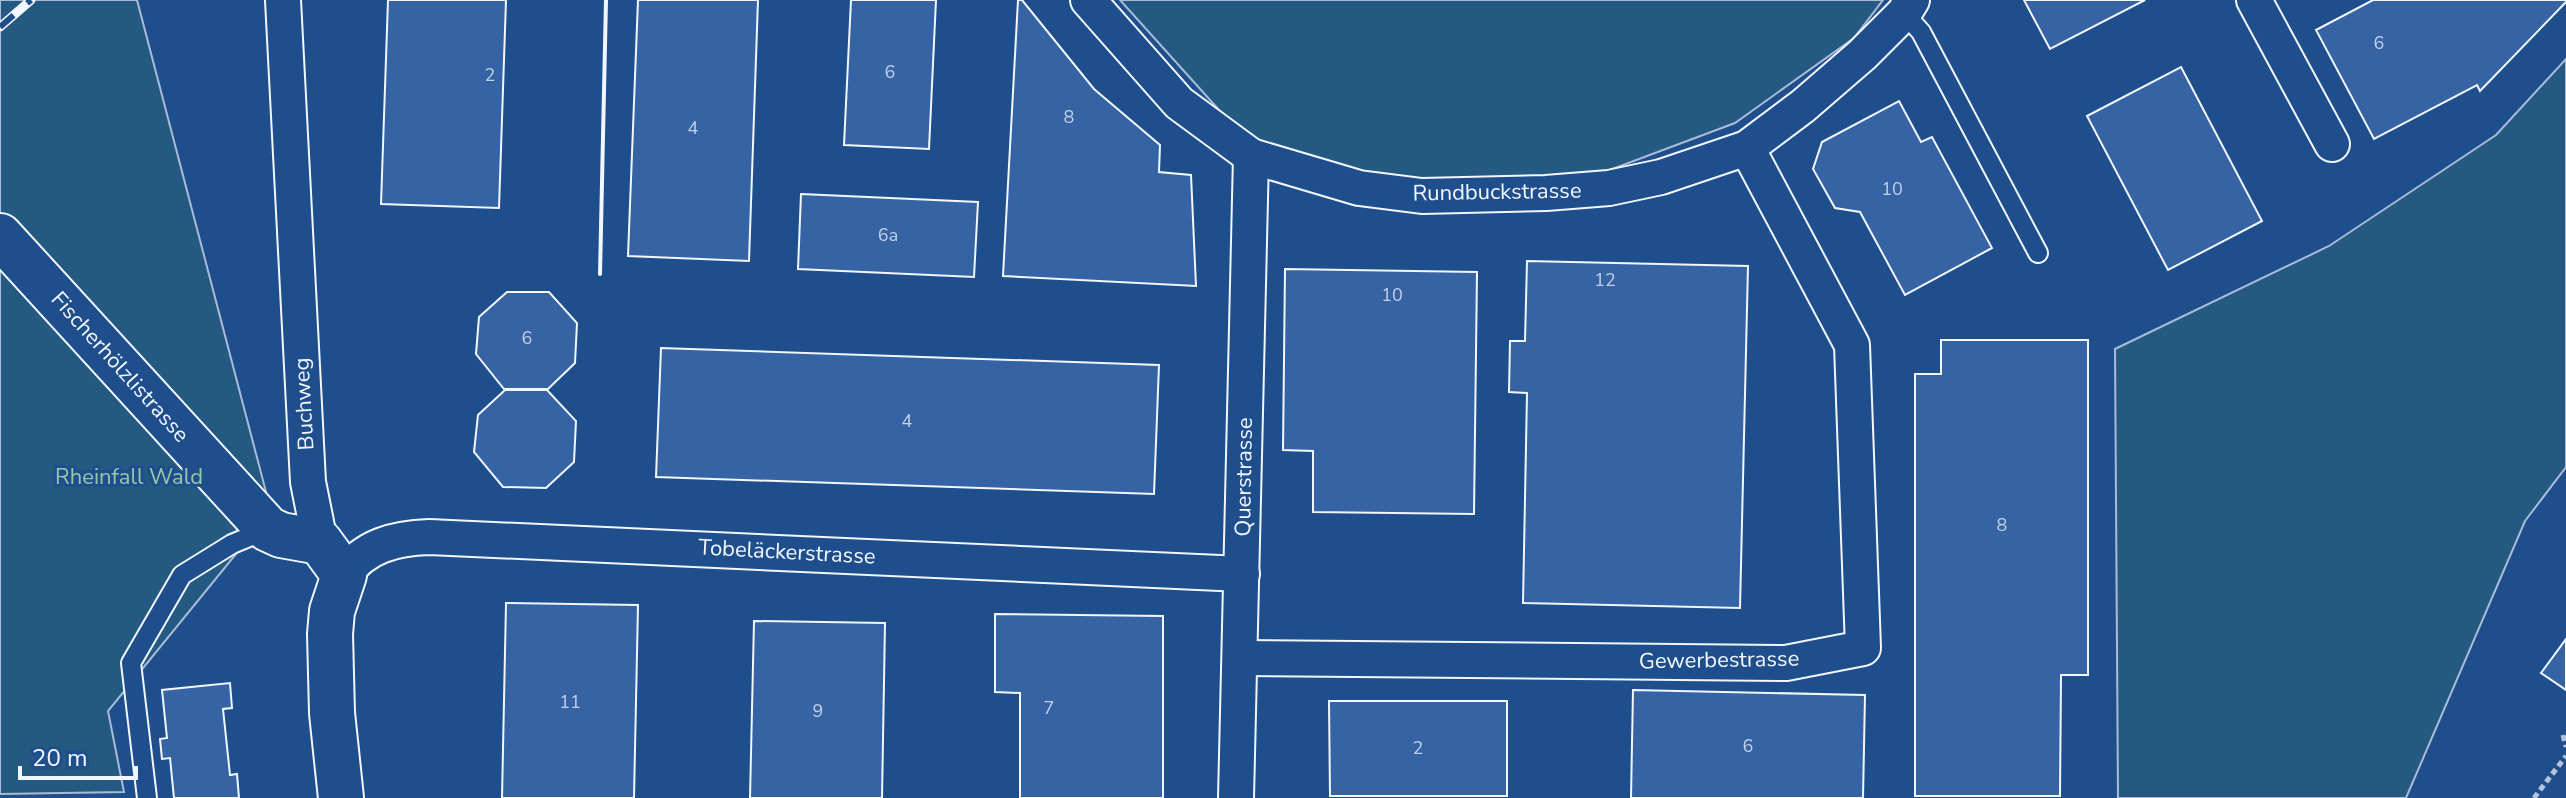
<svg xmlns="http://www.w3.org/2000/svg" width="2566" height="798" viewBox="0 0 2566 798" font-family="'Nunito Sans',sans-serif">
<style>
.green{fill:#245a82;stroke:#a8bbd7;stroke-width:2}
.building{fill:#3563a3;stroke:#f2f6ff;stroke-width:2}
.lines{fill:none;stroke-linecap:round;stroke-linejoin:round}
.lane-casing{stroke:#f2f6ff;stroke-width:22}
.street-casing{stroke:#f2f6ff;stroke-width:38}
.secondary-casing{stroke:#f2f6ff;stroke-width:48}
.path{stroke:#b3c4dc;stroke-width:5;stroke-dasharray:6 4;stroke-linecap:butt}
.lane{stroke:#1f4e8c;stroke-width:18}
.street{stroke:#1f4e8c;stroke-width:34}
.secondary{stroke:#1f4e8c;stroke-width:44}
.rail-casing{stroke:#f2f6ff;stroke-width:9}
.rail{stroke:#1f4e8c;stroke-width:6;stroke-dasharray:18;stroke-linecap:butt}
.wall{stroke:#f2f6ff;stroke-width:4}
.labels{text-anchor:middle;dominant-baseline:central;stroke-width:6;stroke-linejoin:round;paint-order:stroke}
.number-label{font-size:18px;fill:#c3d1e8}
.street-label{font-size:22px;fill:#f2f6ff;stroke:#1f4e8c}
.park-label{font-size:22px;fill:#97c8a6;stroke:#1f4e8c}
</style>
<rect width="100%" height="100%" fill="#1f4e8c"/>
<g class="green">
<polygon points="0,0 137,0 271,511 108,711 124,792 0,794"/>
<polygon points="1120,0 1883,0 1854,38 1735,123 1599,174 1434,193 1247,141"/>
<polygon points="2566,59 2566,467 2525,521 2406,798 2118,798 2115,349 2329,246 2496,135"/>
</g>
<g class="building">
<polygon points="388,0 506,0 499,208 381,204"/>
<polygon points="638,0 758,0 749,261 628,256"/>
<polygon points="851,0 936,0 929,149 844,145"/>
<polygon points="1018,0 1022,0 1094,89 1160,145 1159,172 1191,175 1196,286 1003,276"/>
<polygon points="2024,0 2145,0 2050,49"/>
<polygon points="2373,0 2566,0 2566,2 2480,91 2477,85 2374,139 2316,30"/>
<polygon points="2181,67 2262,221 2168,270 2087,116"/>
<polygon points="1899,101 1921,142 1932,137 1992,248 1905,295 1860,212 1835,208 1813,169 1822,142"/>
<polygon points="801,194 978,202 974,277 798,269"/>
<polygon points="1527,261 1748,266 1740,608 1523,603 1527,393 1509,392 1510,341 1525,341"/>
<polygon points="1285,269 1477,272 1474,514 1313,512 1313,451 1283,450"/>
<polygon points="507,292 549,292 577,323 575,363 548,389 504,389 476,354 479,317"/>
<polygon points="1941,340 2088,340 2088,675 2061,675 2060,796 1915,796 1915,374 1941,374"/>
<polygon points="661,348 1159,365 1154,494 656,477"/>
<polygon points="505,390 547,390 576,421 574,462 546,488 503,487 474,452 478,415"/>
<polygon points="506,603 638,605 634,798 502,798"/>
<polygon points="995,614 1163,616 1163,798 1020,798 1020,693 995,692"/>
<polygon points="754,621 885,623 882,798 750,798"/>
<polygon points="2566,639 2566,690 2541,673"/>
<polygon points="230,683 232,708 223,709 230,775 237,774 239,798 174,798 170,758 162,759 160,739 167,738 162,690"/>
<polygon points="1633,690 1865,695 1863,798 1631,798"/>
<polygon points="1329,701 1507,701 1507,796 1330,796"/>
</g>
<g class="lines">
<defs>
<g id="lane">
<polyline points="1904,13 1921,32 2038,253"/>
<polyline points="147,798 131,663 182,575 232,544 268,529"/>
</g>
<g id="street">
<polyline points="283,0 308,482 320,542"/>
<polyline points="1088,0 1179,103 1251,156 1359,188 1422,196 1546,193 1609,188 1661,177 1747,148 1803,106 1862,55 1904,13 1912,0"/>
<polyline points="2254,0 2332,144"/>
<path d="M344,575c20,-29 51,-37 85,-38l813,37"/>
<polyline points="1240,658 1786,663 1863,648 1852,345 1747,148"/>
<polyline points="1236,798 1251,156"/>
</g>
<polyline id="secondary" points="0,236 268,529 281,535 320,542 344,575 332,611 330,634 332,713 341,798"/>
</defs>
<use href="#lane" class="lane-casing"/>
<use href="#street" class="street-casing"/>
<use href="#secondary" class="secondary-casing"/>
<g class="path">
<polyline points="2563,735 2566,747"/>
<polyline points="2534,798 2566,756"/>
</g>
<use href="#lane" class="lane"/>
<use href="#street" class="street"/>
<use href="#secondary" class="secondary"/>
<defs>
<polyline id="rail" points="0,27 31,0"/>
</defs>
<use href="#rail" class="rail-casing"/>
<use href="#rail" class="rail"/>
<polyline class="wall" points="600,274 606,0"/>
</g>
<g class="labels">
<g class="number-label">
<text x="2379" y="43">6</text>
<text x="890" y="72">6</text>
<text x="490" y="75">2</text>
<text x="1069" y="117">8</text>
<text x="693" y="128">4</text>
<text x="1892" y="189">10</text>
<text x="888" y="235">6a</text>
<text x="1605" y="280">12</text>
<text x="1392" y="295">10</text>
<text x="527" y="338">6</text>
<text x="907" y="421">4</text>
<text x="2002" y="525">8</text>
<text x="570" y="702">11</text>
<text x="1049" y="708">7</text>
<text x="818" y="711">9</text>
<text x="1748" y="746">6</text>
<text x="1418" y="748">2</text>
</g>
<g class="street-label">
<text transform="translate(1497 192) rotate(-1)">Rundbuckstrasse</text>
<text transform="translate(120 367) rotate(48)">Fischerhölzlistrasse</text>
<text transform="translate(304 404) rotate(-93)">Buchweg</text>
<text transform="translate(1244 477) rotate(-89)">Querstrasse</text>
<text transform="translate(787 552) rotate(3)">Tobeläckerstrasse</text>
<text transform="translate(1719 660) rotate(-1)">Gewerbestrasse</text>
</g>
<g class="park-label">
<text x="129" y="477">Rheinfall Wald</text>
</g>
</g>
<path d="M20 766v12h116v-12" fill="none" stroke="#f2f6ff" stroke-width="4"/>
<text x="32" y="766" font-size="24" fill="#f2f6ff" stroke="#1f4e8c" stroke-width="6" paint-order="stroke">20 m</text>
</svg>
